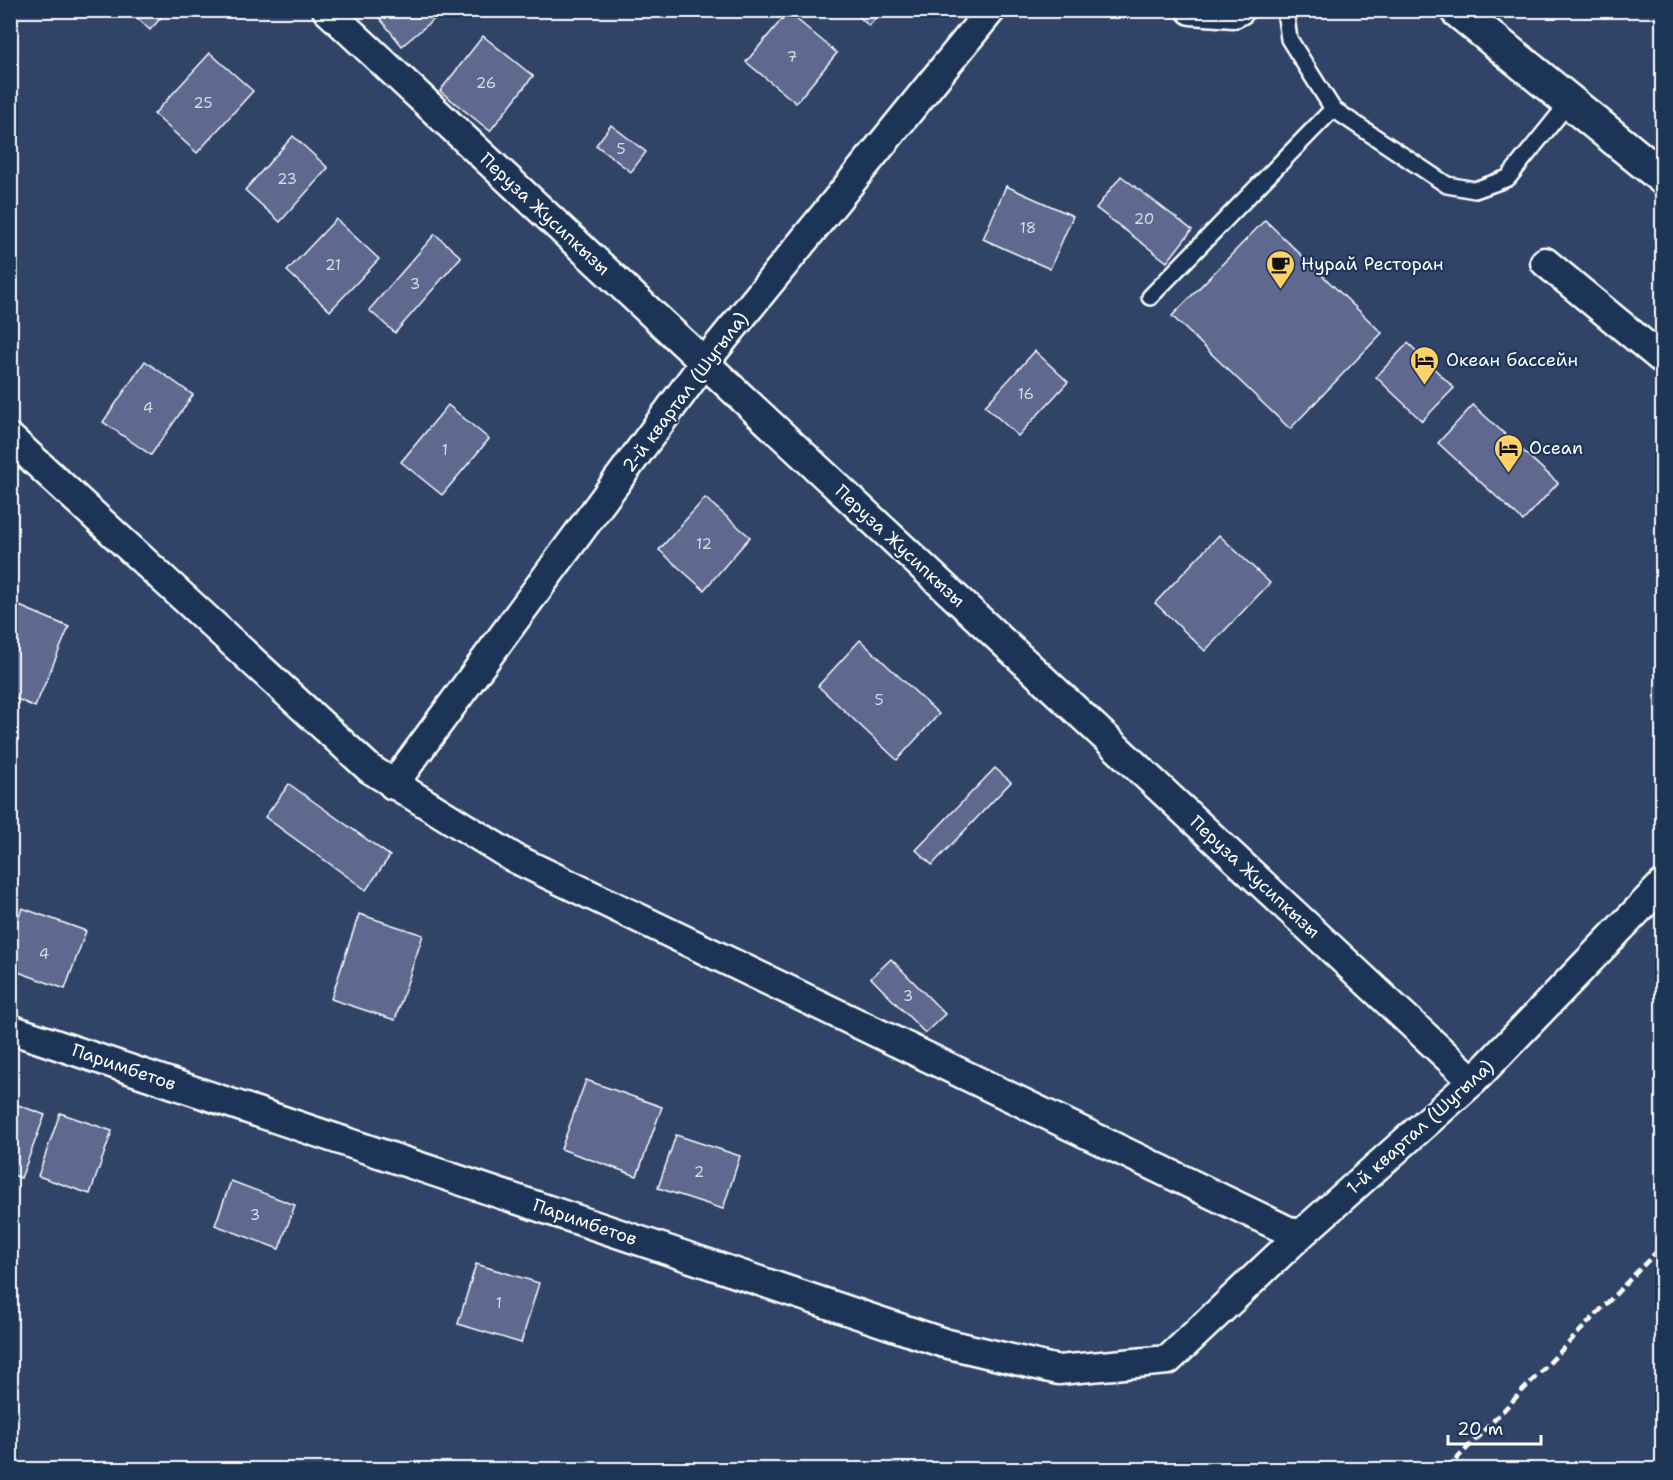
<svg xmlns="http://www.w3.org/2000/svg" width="1673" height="1480" viewBox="0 0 1673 1480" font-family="'Shantell Sans',sans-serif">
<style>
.building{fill:#5e678e;stroke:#fff;stroke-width:1.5}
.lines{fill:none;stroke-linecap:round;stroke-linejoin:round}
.service-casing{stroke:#fff;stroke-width:20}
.minor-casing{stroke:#fff;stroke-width:33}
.tertiary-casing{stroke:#fff;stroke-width:38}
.service{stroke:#1d3557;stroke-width:15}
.minor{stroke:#1d3557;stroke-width:28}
.tertiary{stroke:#1d3557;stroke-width:33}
.rail{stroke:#fff;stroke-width:4.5;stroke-dasharray:9 4.5;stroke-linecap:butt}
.labels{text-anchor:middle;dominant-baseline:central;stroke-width:4.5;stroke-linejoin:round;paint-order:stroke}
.number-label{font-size:15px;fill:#d7d9e3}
.street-label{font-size:18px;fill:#fff;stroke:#1d3557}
.poi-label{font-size:18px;fill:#fff;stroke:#1d3557;text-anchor:start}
</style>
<rect width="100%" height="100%" fill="#304468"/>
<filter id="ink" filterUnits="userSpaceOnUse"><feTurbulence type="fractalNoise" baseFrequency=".0167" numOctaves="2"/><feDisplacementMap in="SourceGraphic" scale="12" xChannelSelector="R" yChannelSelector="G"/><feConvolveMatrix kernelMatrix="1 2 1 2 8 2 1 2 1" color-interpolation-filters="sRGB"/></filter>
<g filter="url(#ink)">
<g class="building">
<polygon points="129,10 168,10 150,30"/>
<polygon points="373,10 445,10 402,46"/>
<polygon points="852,10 883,10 869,26"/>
<polygon points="788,12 837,53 796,103 746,62"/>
<polygon points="483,36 533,76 490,131 440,91"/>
<polygon points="210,53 253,91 197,153 154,114"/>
<polygon points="611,125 646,152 631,172 596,145"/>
<polygon points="293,136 328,168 280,222 245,190"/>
<polygon points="1121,176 1192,230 1167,262 1096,208"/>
<polygon points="1006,186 1073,216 1050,269 983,239"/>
<polygon points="336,219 379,259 330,311 287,271"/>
<polygon points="1265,220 1382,333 1290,429 1172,316"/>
<polygon points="435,234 461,257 395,333 369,310"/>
<polygon points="1408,343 1454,388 1422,421 1376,377"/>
<polygon points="1035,351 1068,382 1018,436 985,406"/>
<polygon points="145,361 193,395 151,455 103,422"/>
<polygon points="448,405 489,439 442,495 401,462"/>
<polygon points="1473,405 1558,483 1523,521 1438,443"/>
<polygon points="705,498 750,537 704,590 659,550"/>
<polygon points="1219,535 1270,583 1205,651 1155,603"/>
<polygon points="10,602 69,627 35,707 10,696"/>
<polygon points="860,640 939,714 897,760 818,686"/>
<polygon points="995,768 1011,782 932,865 916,850"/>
<polygon points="289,784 390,856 366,890 265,817"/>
<polygon points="22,908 86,931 65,989 10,969 10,939"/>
<polygon points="359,914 423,935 395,1020 331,999"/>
<polygon points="891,959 945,1014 925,1033 871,978"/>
<polygon points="586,1080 662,1107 637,1176 561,1149"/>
<polygon points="10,1102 45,1115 21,1178 10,1174"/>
<polygon points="60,1113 112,1131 90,1194 38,1176"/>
<polygon points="676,1135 740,1156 723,1209 658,1188"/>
<polygon points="231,1181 295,1205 279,1249 215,1225"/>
<polygon points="476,1264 539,1283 521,1343 458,1324"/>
</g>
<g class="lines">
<defs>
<g id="service">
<polyline points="1285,10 1289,39 1333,109"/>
<polyline points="1150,297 1333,109 1447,185 1475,190 1508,178 1570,101"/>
</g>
<g id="minor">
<polyline points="327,10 1473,1081"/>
<polyline points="1191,10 1234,13 1240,10"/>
<polyline points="1545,262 1662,359"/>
<polyline points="10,438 370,769 514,858 1299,1236"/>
<polyline points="393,785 704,363 991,10"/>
<polyline points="10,1029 944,1343 1058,1370 1168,1360 1299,1236 1473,1081 1662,885"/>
</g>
<polyline id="tertiary" points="1457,10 1662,177"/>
</defs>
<use href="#service" class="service-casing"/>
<use href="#minor" class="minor-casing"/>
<use href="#tertiary" class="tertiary-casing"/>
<use href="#service" class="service"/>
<use href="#minor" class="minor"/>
<use href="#tertiary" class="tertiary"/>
<polyline class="rail" points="1446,1470 1662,1246"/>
</g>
</g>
<defs>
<symbol id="cafe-pin" viewBox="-11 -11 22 30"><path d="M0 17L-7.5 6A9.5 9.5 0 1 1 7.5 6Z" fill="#ffd166" stroke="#1d3557"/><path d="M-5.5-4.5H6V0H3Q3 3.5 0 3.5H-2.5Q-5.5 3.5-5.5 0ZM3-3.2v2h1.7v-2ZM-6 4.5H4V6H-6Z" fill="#111"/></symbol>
<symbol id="hotel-pin" viewBox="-11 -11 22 30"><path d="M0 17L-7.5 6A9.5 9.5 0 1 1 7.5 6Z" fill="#ffd166" stroke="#1d3557"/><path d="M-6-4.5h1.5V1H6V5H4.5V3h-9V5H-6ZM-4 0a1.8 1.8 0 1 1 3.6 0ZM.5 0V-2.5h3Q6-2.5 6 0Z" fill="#111"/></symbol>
</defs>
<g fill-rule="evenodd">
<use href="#cafe-pin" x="1264" y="248" width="33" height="45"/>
<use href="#hotel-pin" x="1408" y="344" width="33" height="45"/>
<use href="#hotel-pin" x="1492" y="432" width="33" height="45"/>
</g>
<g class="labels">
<g class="number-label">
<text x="792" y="57">7</text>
<text x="486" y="83">26</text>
<text x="203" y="103">25</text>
<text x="621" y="149">5</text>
<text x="287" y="179">23</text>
<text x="1144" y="219">20</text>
<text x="1028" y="228">18</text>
<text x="333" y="265">21</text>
<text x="415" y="284">3</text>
<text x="1026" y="394">16</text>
<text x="148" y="408">4</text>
<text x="445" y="450">1</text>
<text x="704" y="544">12</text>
<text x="879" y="700">5</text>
<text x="44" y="954">4</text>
<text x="908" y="996">3</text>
<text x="699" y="1172">2</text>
<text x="255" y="1215">3</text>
<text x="499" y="1303">1</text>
</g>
<g class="street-label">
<text transform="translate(545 214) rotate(43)">Перуза Жусипкызы</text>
<text transform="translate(685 392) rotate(-53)">2-й квартал (Шугыла)</text>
<text transform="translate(900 546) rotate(43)">Перуза Жусипкызы</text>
<text transform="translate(1255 877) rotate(43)">Перуза Жусипкызы</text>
<text transform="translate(124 1067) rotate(19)">Паримбетов</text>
<text transform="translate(1420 1127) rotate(-42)">1-й квартал (Шугыла)</text>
<text transform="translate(585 1222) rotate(19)">Паримбетов</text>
</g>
<g class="poi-label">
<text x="1301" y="264">Нурай Ресторан</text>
<text x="1446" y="360">Океан бассейн</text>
<text x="1529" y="448">Ocean</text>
</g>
</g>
<rect width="1673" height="1480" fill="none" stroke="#1d3557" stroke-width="36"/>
<rect x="18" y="18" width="1637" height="1444" fill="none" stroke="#fff" stroke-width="2" filter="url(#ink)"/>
<path d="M1448 1435v9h93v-9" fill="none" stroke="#ffffff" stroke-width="3"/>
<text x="1457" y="1435" font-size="18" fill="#ffffff" stroke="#1d3557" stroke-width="4.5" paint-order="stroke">20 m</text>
</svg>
